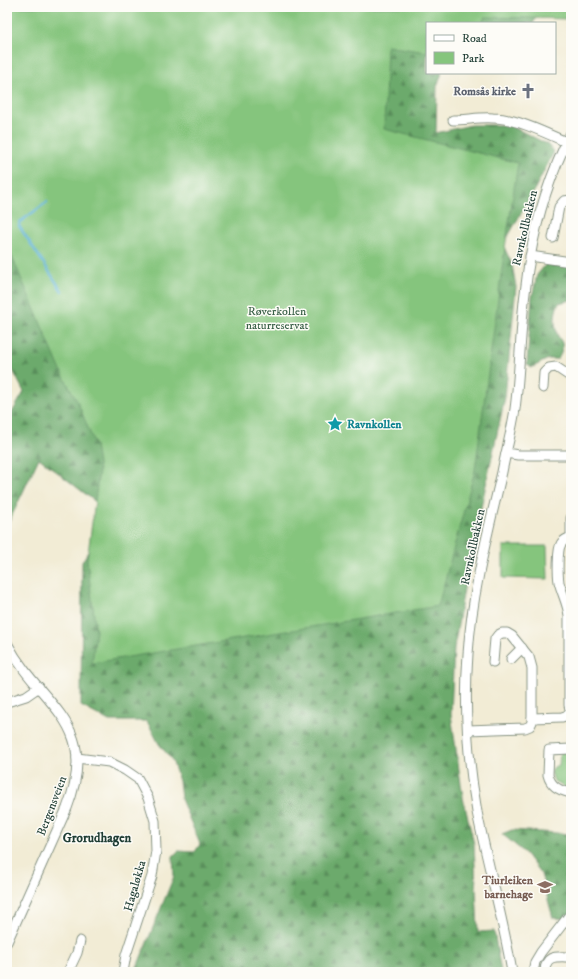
<svg xmlns="http://www.w3.org/2000/svg" width="578" height="979" viewBox="0 0 578 979" font-family="'IM FELL DW Pica',serif">
<style>
.forest{fill:url(#forest-firs);stroke:#467450}
.park{fill:#85c57d;stroke:#528158}
.lines{fill:none;stroke-linecap:round;stroke-linejoin:round}
.stream{stroke:#5bb2d8;stroke-width:2.5}
.minor-casing{stroke:#889484;stroke-width:11}
.minor{stroke:#fff;stroke-width:9}
.labels{text-anchor:middle;dominant-baseline:central;stroke-width:3;stroke-linejoin:round;paint-order:stroke}
.worship-label{font-size:12px;font-weight:bold;fill:#5b616d;stroke:#fdfcf7;text-anchor:end}
.street-label{font-size:12px;fill:#1f3d34;stroke:#fdfcf7}
.park-label{font-size:12px;fill:#385f46;stroke:#fdfcf7}
.culture-label{font-size:12px;font-weight:bold;fill:#0d838f;stroke:#fdfcf7;text-anchor:start}
.education-label{font-size:12px;font-weight:bold;fill:#785e54;stroke:#fdfcf7;text-anchor:end}
.neighbourhood-label{font-size:13px;font-weight:bold;fill:#1f3d34;stroke:#fdfcf7}
</style>
<defs>
<pattern id="forest-firs" width="22" height="20" patternUnits="userSpaceOnUse"><rect width="22" height="20" fill="#6caa6c"/><path d="M5 1l3.5 6h-7zM16 11l3.5 6h-7z" fill="#588c5a"/></pattern>
</defs>
<rect width="100%" height="100%" fill="#fdfcf7"/>
<filter id="ink" filterUnits="userSpaceOnUse"><feTurbulence type="fractalNoise" baseFrequency=".025" numOctaves="2"/><feDisplacementMap in="SourceGraphic" scale="8" xChannelSelector="R" yChannelSelector="G"/><feConvolveMatrix kernelMatrix="1 2 1 2 8 2 1 2 1" color-interpolation-filters="sRGB"/></filter>
<filter id="wash" filterUnits="userSpaceOnUse"><feTurbulence type="fractalNoise" baseFrequency=".012" numOctaves="4" result="noise"/><feDisplacementMap in="SourceGraphic" scale="16" xChannelSelector="R" yChannelSelector="G"/><feGaussianBlur stdDeviation="0.9" result="paint"/><feColorMatrix in="noise" values="0 0 0 0 0 0 0 0 0 0 0 0 0 0 0 0 0 1.4 0 .05"/><feComposite in="paint" operator="in"/></filter>
<g filter="url(#wash)">
<rect width="100%" height="100%" fill="#f2ecd5"/>
<g class="forest">
<polygon points="7,7 571,7 571,21 543,10 533,23 427,23 427,73 442,73 437,86 436,133 471,125 509,125 547,144 554,152 531,196 503,245 512,264 516,287 505,397 466,577 454,648 451,714 463,798 474,844 478,932 494,931 501,972 135,972 174,876 173,856 178,851 195,852 200,844 181,799 179,781 172,760 159,744 147,721 109,721 81,706 82,562 110,513 39,458 7,526 7,421 24,392 7,359"/>
<path d="M546,264l25,3v33l-12,3c-5,9 -5,21 -2,31 1,3 4,6 5,9 1,5 -1,11 -4,16h-10l-17,9 -4,-4 5,-67 5,-22z"/>
<polygon points="512,830 571,834 571,919 553,918 541,874 525,853 502,834"/>
</g>
<g class="park">
<polygon points="7,7 571,7 571,19 485,17 482,23 427,23 427,52 387,46 384,129 518,163 503,261 475,470 438,606 92,663 96,631 87,560 99,471 95,445 78,403 61,371 7,245"/>
<polygon points="503,546 547,546 548,579 503,578"/>
<polygon points="560,751 571,751 571,790 568,790 554,781 551,771 554,767 559,765"/>
</g>
<g class="lines">
<polyline class="stream" points="47,202 20,222 19,226 62,291"/>
</g>
</g>
<g filter="url(#ink)">
<g class="lines">
<defs>
<g id="minor">
<path d="M453,120c13,0 27,-3 40,-2 22,0 53,15 73,24"/>
<polyline points="553,238 559,207 564,201 571,200"/>
<polyline points="530,256 571,262"/>
<polyline points="543,388 544,373 549,368 556,367 571,377"/>
<polyline points="506,453 518,455 571,455"/>
<polyline points="571,518 571,533"/>
<path d="M571,537c-4,2 -8,3 -10,7 -4,6 -3,32 -2,38 3,12 9,22 10,34v89l2,9"/>
<path d="M7,643c34,65 94,78 60,165l-60,134"/>
<polyline points="511,659 522,648"/>
<polyline points="7,702 26,696 39,687"/>
<polyline points="532,718 562,717 571,714"/>
<polyline points="468,730 525,728 530,726 532,722 532,668 529,657 512,636 507,633 502,633 498,635 495,639 493,662"/>
<path d="M571,749l-22,1 -1,25c3,12 12,16 23,18"/>
<polyline points="77,758 109,762 125,770 138,779 148,798 155,821 156,851 152,876 126,955 123,972"/>
<polyline points="68,972 77,953 80,941"/>
<path d="M512,972c-9,-54 -24,-106 -35,-160 -9,-51 -13,-106 -9,-158 4,-62 20,-122 34,-182 4,-21 10,-42 13,-63 5,-38 5,-77 10,-116 6,-56 20,-109 46,-160"/>
<polyline points="533,972 535,962 541,952 571,913"/>
<path d="M545,972c0,-18 12,-15 26,-15"/>
</g>
</defs>
<use href="#minor" class="minor-casing"/>
<use href="#minor" class="minor"/>
</g>
</g>
<defs>
<symbol id="church-bare" viewBox="-9 -9 18 18"><path d="M-1.2-6h2.4v3.5h3.3v2.4h-3.3V6h-2.4V-.1h-3.3v-2.4h3.3Z" fill="#6b7280" stroke="#fdfcf7" stroke-width="2.5" paint-order="stroke"/></symbol>
<symbol id="sight-bare" viewBox="-9 -9 18 18"><path d="M0-6L1.8-2.2L6-1.7L2.9 1.2L3.7 5.4L0 3.3L-3.7 5.4L-2.9 1.2L-6-1.7L-1.8-2.2Z" fill="#0f9aa8" stroke="#fdfcf7" stroke-width="2.5" paint-order="stroke"/></symbol>
<symbol id="school-bare" viewBox="-9 -9 18 18"><path d="M0-5L7-2L0 1L-7-2ZM-4 1L0 2.5L4 1V4Q0 6-4 4Z" fill="#8d6e63" stroke="#fdfcf7" stroke-width="2.5" paint-order="stroke"/></symbol>
</defs>
<g fill-rule="evenodd">
<use href="#church-bare" x="517" y="80" width="22" height="22"/>
<use href="#sight-bare" x="324" y="413" width="22" height="22"/>
<use href="#school-bare" x="534" y="876" width="22" height="22"/>
</g>
<g class="labels">
<g class="worship-label">
<text x="516" y="91">Romsås kirke</text>
</g>
<g class="street-label">
<text transform="translate(525 228) rotate(-77)">Ravnkollbakken</text>
<text transform="translate(473 547) rotate(-78)">Ravnkollbakken</text>
<text transform="translate(52 806) rotate(-69)">Bergensveien</text>
<text transform="translate(135 886) rotate(-74)">Hagaløkka</text>
</g>
<g class="park-label">
<text x="277" y="311">Røverkollen<tspan x="277" dy="14">naturreservat</tspan></text>
</g>
<g class="culture-label">
<text x="347" y="424">Ravnkollen</text>
</g>
<g class="education-label">
<text x="533" y="880">Tiurleiken<tspan x="533" dy="14">barnehage</tspan></text>
</g>
<g class="neighbourhood-label">
<text x="97" y="838">Grorudhagen</text>
</g>
</g>
<rect width="578" height="979" fill="none" stroke="#fdfcf7" stroke-width="24"/>
<rect x="426" y="22" width="130" height="52" fill="#fdfcf7" stroke="#a4b0a9"/>
<rect x="434" y="35" width="20" height="6" fill="#ffffff" stroke="#a4b0a9"/>
<text x="462" y="42" font-size="12" fill="#1f3d34">Road</text>
<rect x="434" y="52" width="20" height="12" fill="#85c57d" stroke="#a4b0a9"/>
<text x="462" y="62" font-size="12" fill="#1f3d34">Park</text>
</svg>
